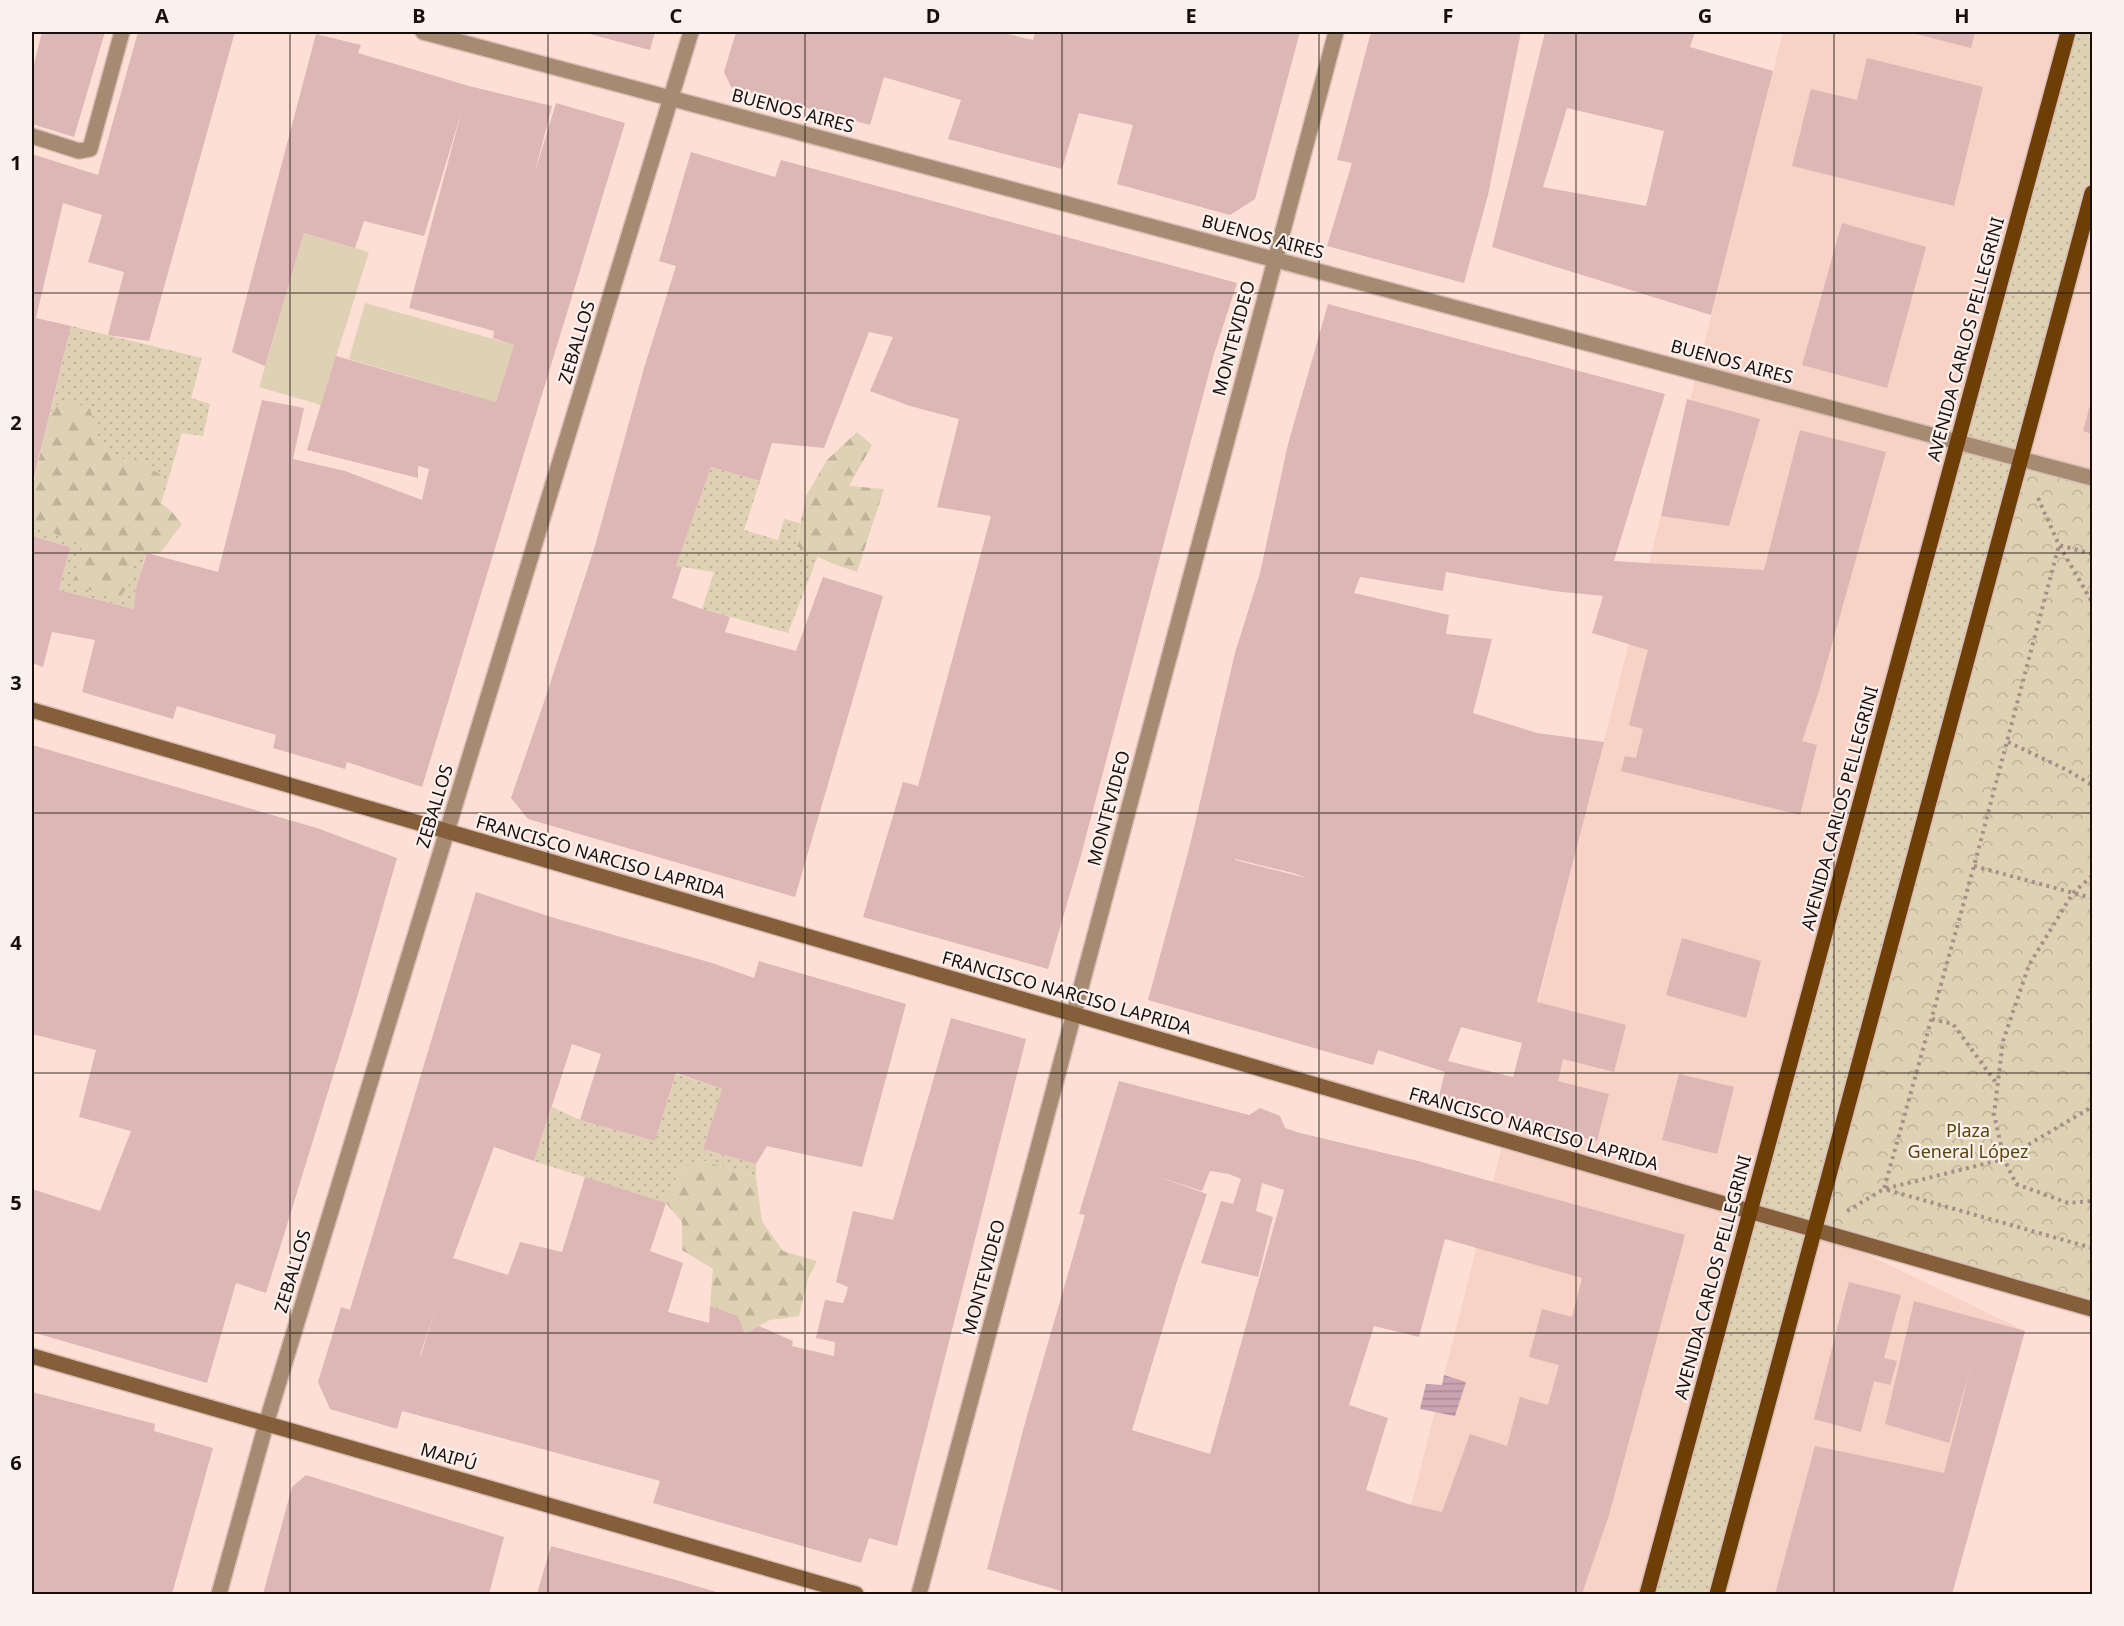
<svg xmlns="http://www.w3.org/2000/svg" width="2124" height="1626" viewBox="0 0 2124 1626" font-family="'Noto Sans',sans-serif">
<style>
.built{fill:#f7d2c5}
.grass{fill:url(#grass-dots)}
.forest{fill:url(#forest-firs)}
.park{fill:url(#park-crowns)}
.garden{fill:#dfd2b4}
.water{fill:url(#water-rules)}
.building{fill:#ddb6b6;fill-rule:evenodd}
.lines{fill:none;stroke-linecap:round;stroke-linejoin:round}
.lane-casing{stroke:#d8beb5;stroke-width:18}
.street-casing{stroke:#d8beb5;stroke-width:18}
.secondary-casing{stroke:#d8beb5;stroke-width:18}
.primary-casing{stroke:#d8beb5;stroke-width:18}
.path{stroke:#a68f88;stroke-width:4;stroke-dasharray:3 4.5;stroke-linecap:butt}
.lane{stroke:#a68b73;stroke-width:15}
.street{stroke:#a68b73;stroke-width:15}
.secondary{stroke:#855f3a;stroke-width:15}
.primary{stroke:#6d3f07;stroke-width:15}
.grid{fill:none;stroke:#180e0b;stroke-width:1.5;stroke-opacity:0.55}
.labels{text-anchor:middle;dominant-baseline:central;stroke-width:4.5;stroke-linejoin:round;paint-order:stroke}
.street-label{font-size:18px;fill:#180e0b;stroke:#fdf1ed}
.park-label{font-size:18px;fill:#5a440b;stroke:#fdf1ed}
.neatline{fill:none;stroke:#180e0b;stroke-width:2}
.grid-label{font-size:20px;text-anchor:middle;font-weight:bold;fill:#180e0b}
</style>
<defs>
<pattern id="grass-dots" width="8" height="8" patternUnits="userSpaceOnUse" patternTransform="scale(1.5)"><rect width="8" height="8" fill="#dfd2b4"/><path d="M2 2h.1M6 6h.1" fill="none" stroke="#bfb399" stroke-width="1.8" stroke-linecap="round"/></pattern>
<pattern id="forest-firs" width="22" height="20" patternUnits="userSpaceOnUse" patternTransform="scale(1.5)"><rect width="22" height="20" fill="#dfd2b4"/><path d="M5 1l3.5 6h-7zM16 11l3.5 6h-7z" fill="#bfb399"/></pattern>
<pattern id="park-crowns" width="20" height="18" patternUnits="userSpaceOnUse" patternTransform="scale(1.5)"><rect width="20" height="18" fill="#dfd2b4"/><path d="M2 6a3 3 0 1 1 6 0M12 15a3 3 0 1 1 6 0" fill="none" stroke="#bfb399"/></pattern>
<pattern id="water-rules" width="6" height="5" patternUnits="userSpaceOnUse" patternTransform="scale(1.5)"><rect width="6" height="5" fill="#c8a3b1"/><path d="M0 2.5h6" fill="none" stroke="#ab8b97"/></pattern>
</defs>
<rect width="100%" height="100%" fill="#fddfd5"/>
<polygon class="built" points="1783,32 2092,32 2092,576 1815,1229 2025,1331 1952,1594 1389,1594"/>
<g class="grass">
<polygon points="2068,32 2092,32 2092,193 1717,1594 1647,1594"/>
<polygon points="71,326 202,358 191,398 210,404 203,436 182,433 136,588 134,609 59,590 70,547 32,536 32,490"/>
<polygon points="711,467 760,481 744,530 778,540 784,519 800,523 796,546 818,556 788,633 702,609 714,572 676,566"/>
<polygon points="676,1074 722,1089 703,1149 756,1164 756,1177 698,1159 679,1171 666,1203 534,1161 552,1107 580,1120 655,1141"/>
</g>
<g class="forest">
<polygon points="76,403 90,409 99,438 113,460 133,458 161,475 161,503 172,512 182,524 160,553 142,553 134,562 130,583 119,599 71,584 78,572 82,545 39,527 32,511 32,490 49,416 56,405"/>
<polygon points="857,432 872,445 849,486 884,489 857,572 831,563 796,546 806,496 827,460"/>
<polygon points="698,1159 756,1177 762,1221 783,1251 817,1261 808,1279 799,1316 770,1320 745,1334 738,1316 710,1306 713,1269 682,1250 682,1222 666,1203 679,1171"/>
</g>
<polygon class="park" points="2021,459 2092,478 2092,1309 1814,1229"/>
<g class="garden">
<polygon points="304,233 369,252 321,405 259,387"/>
<polygon points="365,303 514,345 496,402 349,359"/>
</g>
<polygon class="water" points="1444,1375 1466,1382 1455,1416 1420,1409 1426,1384 1442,1385"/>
<g class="building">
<polygon points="42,32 105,32 74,137 32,124 32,72"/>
<polygon points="138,32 235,32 149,341 108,335 124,272 88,262 102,215 63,203 36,318 71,326 32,486 32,154 98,175"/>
<polygon points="582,32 655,32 650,50"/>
<polygon points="736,32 1000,32 1033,40 1035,32 1300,32 1255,199 1230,215 1117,184 1133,125 1079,113 1062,169 948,139 961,100 884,77 870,125 731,87 724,72"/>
<polygon points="1371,32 1521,32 1488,195 1464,283 1327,246 1352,163 1337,160"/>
<path d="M1545,32h150l-5,15 83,24 -62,244 -219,-68zM1567,108l97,23 -18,75 -103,-19z"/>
<polygon points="1908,32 1975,32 1971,48"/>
<polygon points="316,34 361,45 358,53 469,86 552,106 535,172 556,103 625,123 422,787 347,762 345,769 273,748 276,735 177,706 173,719 82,692 95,640 52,632 43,667 32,663 32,536 70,547 59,590 134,609 136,588 147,553 218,572 262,400 304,408 293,459 345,471 422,500 429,469 418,466 418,478 307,450 336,356 496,402 514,345 493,338 494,331 409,308 462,110 424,236 364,221 355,248 304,233 265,366 232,352"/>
<polygon points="1867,58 1983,87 1954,206 1792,166 1811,89 1857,100"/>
<polygon points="691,152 775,177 781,160 1237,283 1214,354 1080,859 1048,969 863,917 903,782 918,786 991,516 937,507 959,419 910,406 870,391 893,337 869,332 824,448 772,443 760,481 711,467 676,566 682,567 672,598 702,609 730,617 725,632 796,651 823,577 883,596 795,897 528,819 511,798 544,702 595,546 644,368 676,266 659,261"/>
<polygon points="1842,223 1926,247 1887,388 1802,365"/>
<path d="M1328,304l337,90 -51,167 150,9 36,-140 86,22 -68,242 -16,47 15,4 -17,70 -179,-44 4,-15 11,2 7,-29 -14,-4 19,-75 -56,-17 11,-37 -50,-5 -107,-19 -3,19 -83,-14 -6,16 95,22 -3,19 46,5 -19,74 64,20 67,9 -67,260 89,23 -12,47 -51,-13 -5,22 51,13 -12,47 -159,-41 7,-28 -67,-22 -5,15 -225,-65 41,-151 46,-196 25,-80 28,-129zM1235,859l58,14 13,5 -71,-18zM1461,1027l61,16 -9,34 -65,-16z"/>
<polygon points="2092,398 2092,434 2083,431"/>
<polygon points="1687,399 1760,419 1729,526 1661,516"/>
<polygon points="32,745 317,828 397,858 356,1001 266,1293 236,1283 207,1383 32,1332 32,1189 100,1211 131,1131 79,1117 96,1050 32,1034"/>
<path d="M476,892l75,25 161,46 42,15 5,-17 147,43 -44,163 -95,-21 -11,18 -53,-15 19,-60 -46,-16 -21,68 -75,-21 21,-66 -29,-10 -38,117 -40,-14 -41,111 55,17 12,-33 42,10 23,-75 81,26 -16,48 33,12 -15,49 41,11 1,-17 28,10 7,18 14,-8 34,15 -1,5 42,10 1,-14 -19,-4 9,-38 18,3 3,-8 2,-8 -12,-5 17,-71 40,9 58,-202 75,21 -129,507 -28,-8 -8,25 -208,-60 7,-22 -258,-70 -5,18 -67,-20 -12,-27 23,-75 9,3zM435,1311l-14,44h-1z"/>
<polygon points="1682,938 1761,961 1746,1018 1666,995"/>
<polygon points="1679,1074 1734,1087 1717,1154 1662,1140"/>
<path d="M1119,1081l130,34 11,-7 20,8 5,12 15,5 118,28 267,74 -76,280 -27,79h-511l-84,-25 39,-150 59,-204 -6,-1zM1210,1171l19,3 12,5 -8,25 -12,-3 -20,62 57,14 15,-60 -17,-6 6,-28 22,7 -74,264 -78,-24 46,-152 29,-84 -51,-18 46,15zM1445,1239l137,39 -10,39 -30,-8 -13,48 30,8 -11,40 -28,-8 -13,49 -37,-12 -28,78 -31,-7 -45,-15 22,-72 -39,-13 25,-79 45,11z"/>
<polygon points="1849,1282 1901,1295 1884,1358 1897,1361 1890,1385 1874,1381 1861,1432 1814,1419"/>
<polygon points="1914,1301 2025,1331 1952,1594 1775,1594 1815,1446 1944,1473 1971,1366 1949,1443 1885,1424"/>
<polygon points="32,1392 155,1424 154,1431 213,1448 172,1594 32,1594"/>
<polygon points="306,1475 504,1537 489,1594 263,1594 292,1487"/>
<polygon points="551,1546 676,1580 723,1594 537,1594"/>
</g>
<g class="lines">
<defs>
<polyline id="lane" points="32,136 79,151 90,149 122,32"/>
<g id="street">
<polyline points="423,32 2092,478"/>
<polyline points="219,1594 266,1424 691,32"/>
<polyline points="919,1594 1336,32"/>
</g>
<g id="secondary">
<polyline points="32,710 1693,1195 2092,1309"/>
<polyline points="32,1356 856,1594"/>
</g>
<g id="primary">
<polyline points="1647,1594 2068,32"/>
<polyline points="1717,1594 2092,193"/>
</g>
</defs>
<use href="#lane" class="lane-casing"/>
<use href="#street" class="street-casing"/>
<use href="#secondary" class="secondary-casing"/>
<use href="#primary" class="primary-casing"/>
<g class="path">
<polyline points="2038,498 2059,545 2092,602"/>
<polyline points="2092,554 2059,545 1974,866 1884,1189 2092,1248"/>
<polyline points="2008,742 2067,770 2092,785"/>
<polyline points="1974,866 2092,898"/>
<polyline points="2092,876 2073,893 2029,965 2003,1041 1994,1114 2004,1159 2016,1184 2068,1203 2092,1201"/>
<polyline points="1932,1019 1953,1024 1997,1084"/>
<polyline points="1847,1211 1884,1189 2004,1159 2092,1107"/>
</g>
<use href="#lane" class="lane"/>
<use href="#street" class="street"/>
<use href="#secondary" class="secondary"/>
<use href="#primary" class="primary"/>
</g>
<path class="grid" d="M290,32v1562M548,32v1562M805,32v1562M1062,32v1562M1319,32v1562M1576,32v1562M1834,32v1562M32,293h2060M32,553h2060M32,813h2060M32,1073h2060M32,1333h2060"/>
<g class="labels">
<g class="street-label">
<text transform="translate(793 110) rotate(15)">BUENOS AIRES</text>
<text transform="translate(1263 236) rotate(15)">BUENOS AIRES</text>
<text transform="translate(1233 338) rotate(-75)">MONTEVIDEO</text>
<text transform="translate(1965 339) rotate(-75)">AVENIDA CARLOS PELLEGRINI</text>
<text transform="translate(576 342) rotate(-73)">ZEBALLOS</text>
<text transform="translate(1732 361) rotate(15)">BUENOS AIRES</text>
<text transform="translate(434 806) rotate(-73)">ZEBALLOS</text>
<text transform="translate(1108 808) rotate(-75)">MONTEVIDEO</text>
<text transform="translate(1839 808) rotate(-75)">AVENIDA CARLOS PELLEGRINI</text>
<text transform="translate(601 856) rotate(16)">FRANCISCO NARCISO LAPRIDA</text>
<text transform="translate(1067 992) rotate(16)">FRANCISCO NARCISO LAPRIDA</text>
<text transform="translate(1534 1128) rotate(16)">FRANCISCO NARCISO LAPRIDA</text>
<text transform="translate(292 1271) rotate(-73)">ZEBALLOS</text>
<text transform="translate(983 1277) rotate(-75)">MONTEVIDEO</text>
<text transform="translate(1712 1277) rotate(-75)">AVENIDA CARLOS PELLEGRINI</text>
<text transform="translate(449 1456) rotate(16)">MAIPÚ</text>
</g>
<g class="park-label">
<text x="1968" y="1130">Plaza<tspan x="1968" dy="21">General López</tspan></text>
</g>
</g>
<rect width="2124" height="1626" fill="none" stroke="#fdf1ed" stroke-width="66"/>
<rect x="33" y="33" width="2058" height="1560" class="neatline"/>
<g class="grid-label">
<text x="162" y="23">A</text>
<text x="419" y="23">B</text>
<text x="676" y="23">C</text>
<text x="933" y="23">D</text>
<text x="1191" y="23">E</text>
<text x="1448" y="23">F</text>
<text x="1705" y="23">G</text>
<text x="1962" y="23">H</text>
<text x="16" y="170">1</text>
<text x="16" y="430">2</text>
<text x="16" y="690">3</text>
<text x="16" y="950">4</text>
<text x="16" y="1210">5</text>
<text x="16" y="1470">6</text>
</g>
</svg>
